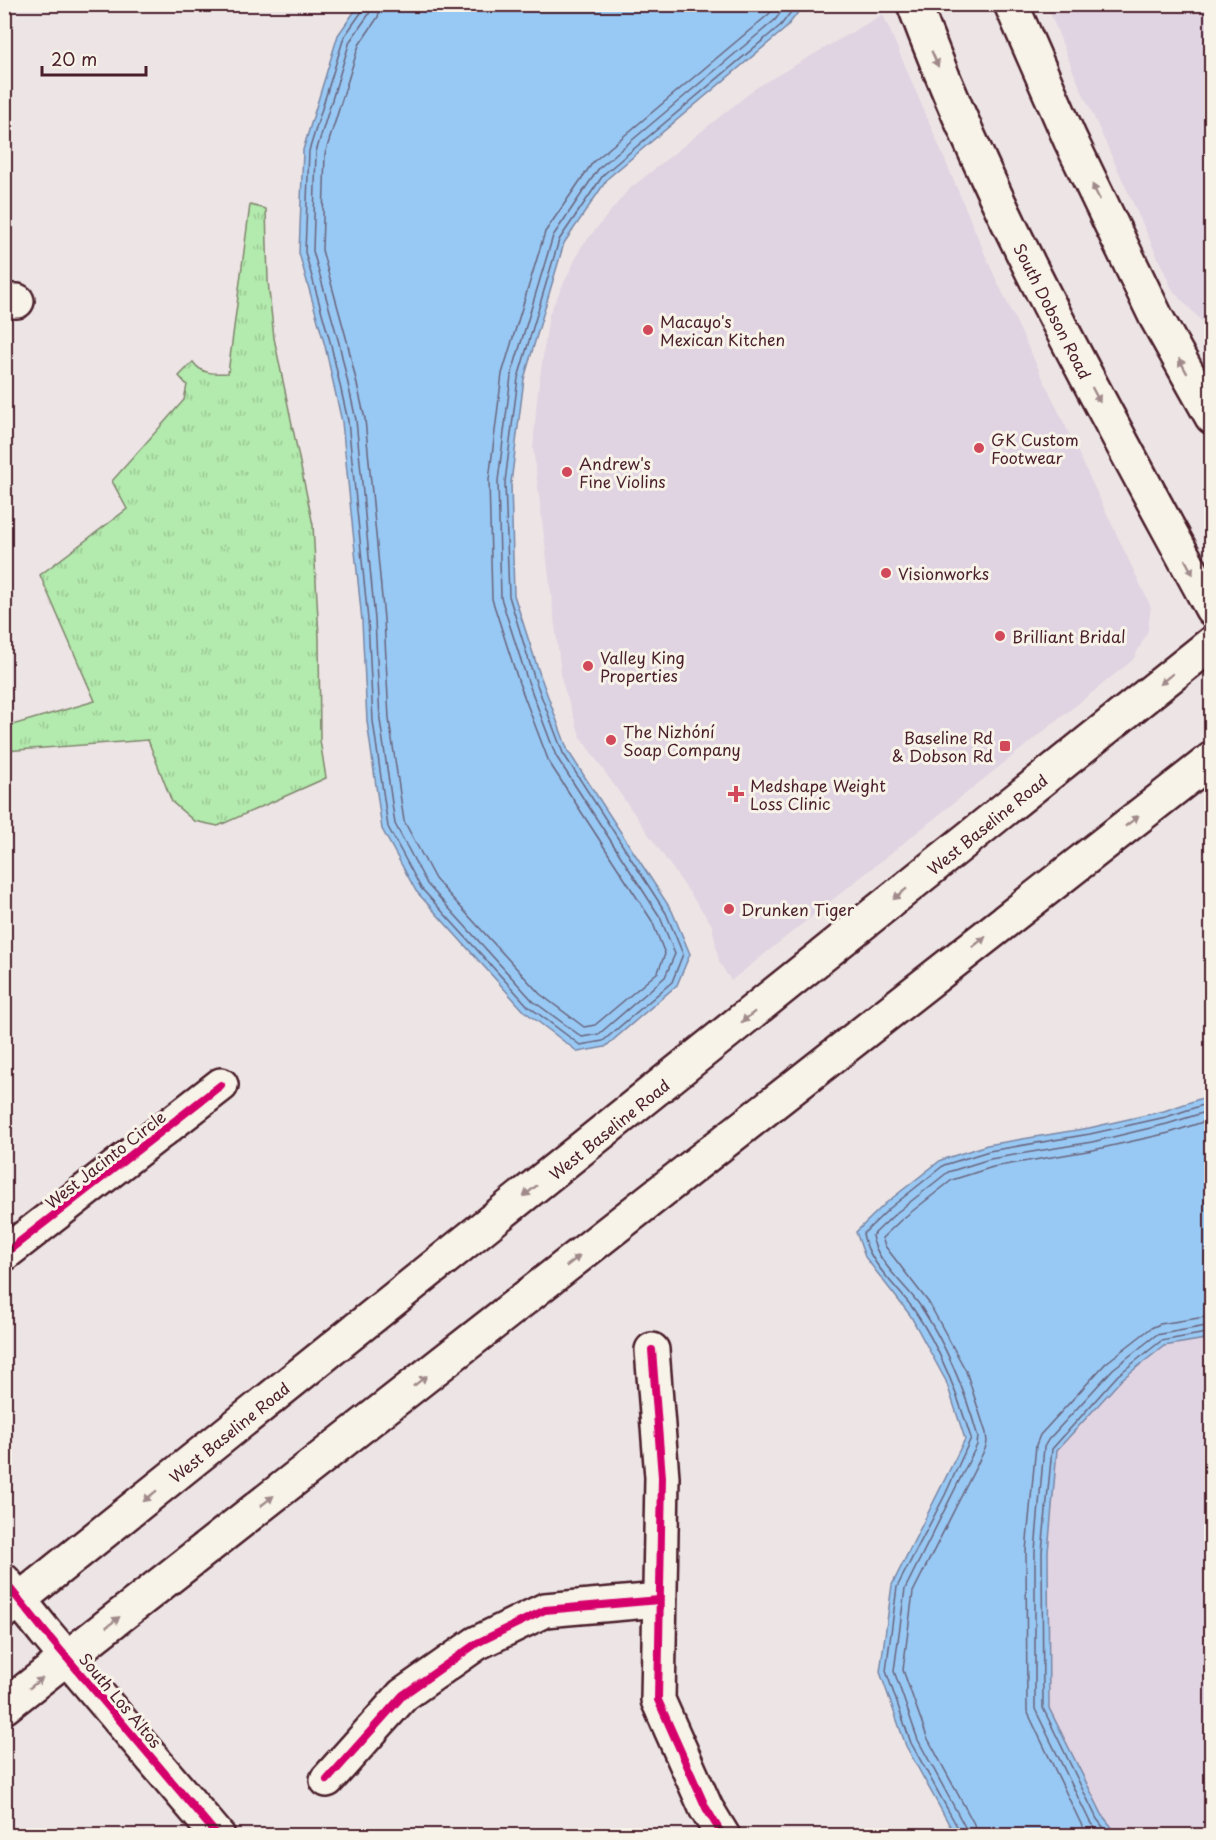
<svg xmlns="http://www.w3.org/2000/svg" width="1216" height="1840" viewBox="0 0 1216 1840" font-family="'Playpen Sans',sans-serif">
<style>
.built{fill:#e1d4e2}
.grass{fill:url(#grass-tufts);stroke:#7e846c;stroke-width:1.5}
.water{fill:#98c9f4;stroke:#7985a4;stroke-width:1.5}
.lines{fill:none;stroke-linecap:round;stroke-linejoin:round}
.shore{stroke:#69637b;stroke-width:1.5}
.minor-casing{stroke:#4a1f2b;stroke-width:38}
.secondary-casing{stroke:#4a1f2b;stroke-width:38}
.primary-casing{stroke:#4a1f2b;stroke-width:38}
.minor{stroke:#f7f3e8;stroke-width:33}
.secondary{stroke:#f7f3e8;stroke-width:33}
.primary{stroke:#f7f3e8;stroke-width:33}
.cycleway-casing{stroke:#f7f3e8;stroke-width:11}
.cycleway{stroke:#d6006c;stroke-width:8}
.oneway{fill:#a0898a}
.poi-dot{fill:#d1495b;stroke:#f7f3e8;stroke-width:2}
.labels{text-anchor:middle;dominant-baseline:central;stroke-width:6;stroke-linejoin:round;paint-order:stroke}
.street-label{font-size:16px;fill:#4a1f2b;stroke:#f7f3e8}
.poi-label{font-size:16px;fill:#4a1f2b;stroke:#f7f3e8;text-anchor:start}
</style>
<defs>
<pattern id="grass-tufts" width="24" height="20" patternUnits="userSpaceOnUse" patternTransform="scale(1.5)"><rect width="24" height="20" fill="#b3eaad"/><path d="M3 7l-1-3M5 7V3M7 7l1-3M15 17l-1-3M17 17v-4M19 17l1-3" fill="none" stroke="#9bc895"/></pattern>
</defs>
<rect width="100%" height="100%" fill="#ede5e5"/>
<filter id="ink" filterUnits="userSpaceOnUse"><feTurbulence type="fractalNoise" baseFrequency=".0167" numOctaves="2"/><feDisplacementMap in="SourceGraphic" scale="12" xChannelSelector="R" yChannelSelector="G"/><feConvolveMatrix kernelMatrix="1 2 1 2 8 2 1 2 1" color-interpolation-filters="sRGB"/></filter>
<g filter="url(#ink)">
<g class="built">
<polygon points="1047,5 1211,5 1211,331 1173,291 1075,76"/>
<polygon points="883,14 991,268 1151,607 1148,631 1133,660 731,981 719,962 712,925 581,738 562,682 533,448 537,397 549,314 581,247 628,190 757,87"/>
<polygon points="1211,1338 1211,1835 1118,1835 1103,1816 1049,1708 1048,1552 1057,1450 1122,1379 1164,1346"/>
</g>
<path class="grass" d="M250,205l16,4 2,72 6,57 39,187 6,112 1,103 6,38 -108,48 -24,-5 -22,-19 -24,-62 -143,11v-24l90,-26 -55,-126 87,-66 -15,-28 72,-81 3,-15 -8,-9 14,-14c8,12 21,12 35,11z"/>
<g class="water">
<polygon points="359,5 804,5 785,29 608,178 564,243 524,379 511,483 514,595 540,675 568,751 672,911 690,954 677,985 605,1047 578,1052 524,1011 416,891 382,829 367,721 362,621 342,422 325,346 299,253 303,150 338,35"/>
<polygon points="1211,1095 1211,1338 1164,1346 1122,1379 1057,1450 1048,1552 1049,1708 1103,1816 1118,1835 955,1835 906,1746 880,1672 892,1585 965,1439 946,1381 910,1315 865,1257 856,1232 886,1203 941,1160 987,1145 1089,1128 1164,1111"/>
</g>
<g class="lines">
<g class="shore">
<polyline points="364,4 363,10 344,37 309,151 305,252 331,345 348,421 368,620 373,721 388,827 421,888 528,1006 580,1045 603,1041 672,982 683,954 666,913 563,753 534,677 509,596 505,482 518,378 559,240 604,174 781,25 797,4"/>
<polyline points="371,4 369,14 350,41 316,152 313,251 339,343 356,420 375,620 380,720 395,824 427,884 533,1001 582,1037 599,1034 665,977 675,954 660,917 556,756 527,679 501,598 498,481 511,376 553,236 599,168 775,20 787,4"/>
<polyline points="381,4 378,17 359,45 325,154 322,250 347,341 365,419 384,619 389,719 404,821 435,879 540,994 584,1027 595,1025 658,972 665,954 652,921 549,762 519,683 492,599 489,480 502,374 545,232 593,162 769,14 776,4"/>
<path d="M959,1836v-6l-48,-87 -25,-72 11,-84 48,-92 26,-57c-14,-44 -30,-89 -57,-128 -17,-24 -45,-46 -51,-76l27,-26 54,-43 45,-14 101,-17 76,-17 46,-15"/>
<path d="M967,1836l-2,-9 -47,-87 -24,-69 11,-82 72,-144 1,-8c-13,-46 -31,-91 -57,-130 -16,-23 -44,-44 -49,-71l23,-22 53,-42 42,-13 102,-17 75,-18 45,-14"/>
<polyline points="976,1836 974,1824 927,1737 903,1670 913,1592 985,1449 987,1442 986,1433 966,1371 929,1303 885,1246 882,1238 901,1220 952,1180 993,1167 1093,1150 1169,1133 1212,1119"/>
<polyline points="1089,1836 1082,1826 1027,1711 1026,1551 1036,1445 1040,1435 1106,1363 1151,1328 1160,1324 1212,1316"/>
<polyline points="1100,1836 1090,1822 1035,1709 1035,1551 1044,1447 1048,1440 1113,1369 1156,1335 1212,1325"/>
<polyline points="1110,1836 1097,1819 1043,1708 1042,1552 1052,1449 1118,1375 1161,1341 1212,1332"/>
</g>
<defs>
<g id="minor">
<polyline points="4,301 17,301"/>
<polyline points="4,1254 221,1085"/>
<polyline points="652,1350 662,1477 658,1700 706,1808 723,1836"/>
<polyline points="4,1581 45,1632 218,1836"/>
<polyline points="327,1780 403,1695 477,1643 545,1610 659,1600"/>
</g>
<g id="secondary">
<path d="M914,4c79,211 191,407 298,605"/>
<polyline points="1011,4 1070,139 1156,317 1212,417"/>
</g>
<g id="primary">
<polyline points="4,1612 1212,643"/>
<polyline points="4,1707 1212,759"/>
</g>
</defs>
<use href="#minor" class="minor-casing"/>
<use href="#secondary" class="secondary-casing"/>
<use href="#primary" class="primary-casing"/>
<use href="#minor" class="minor"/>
<use href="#secondary" class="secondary"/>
<use href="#primary" class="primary"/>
<defs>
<g id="cycleway">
<polyline points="4,1254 221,1085"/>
<polyline points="652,1350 662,1477 658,1700 706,1808 723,1836"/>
<polyline points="4,1581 45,1632 218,1836"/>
<polyline points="327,1780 403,1695 477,1643 545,1610 659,1600"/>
</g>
</defs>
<use href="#cycleway" class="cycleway-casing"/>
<use href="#cycleway" class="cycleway"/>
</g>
<defs><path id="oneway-solid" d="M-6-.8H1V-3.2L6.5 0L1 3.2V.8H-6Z" transform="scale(1.5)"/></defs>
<g class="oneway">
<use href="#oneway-solid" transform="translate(935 59) rotate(67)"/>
<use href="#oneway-solid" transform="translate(1096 192) rotate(-116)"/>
<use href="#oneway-solid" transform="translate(1183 366) rotate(-119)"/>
<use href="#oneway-solid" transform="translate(1096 395) rotate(62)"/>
<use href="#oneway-solid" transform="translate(1189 567) rotate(62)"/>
<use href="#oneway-solid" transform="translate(1166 679) rotate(141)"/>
<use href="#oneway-solid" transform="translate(1132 821) rotate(-38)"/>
<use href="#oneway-solid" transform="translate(900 894) rotate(141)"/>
<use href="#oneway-solid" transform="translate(979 942) rotate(-38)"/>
<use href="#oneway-solid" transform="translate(748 1017) rotate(141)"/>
<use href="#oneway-solid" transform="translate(530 1191) rotate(141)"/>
<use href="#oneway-solid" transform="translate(573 1261) rotate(-38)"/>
<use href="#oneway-solid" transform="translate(420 1381) rotate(-38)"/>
<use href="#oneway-solid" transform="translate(150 1496) rotate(141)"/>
<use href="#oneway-solid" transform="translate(267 1501) rotate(-38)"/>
<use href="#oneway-solid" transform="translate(113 1622) rotate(-38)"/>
<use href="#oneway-solid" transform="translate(36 1683) rotate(-38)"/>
</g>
</g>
<g class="poi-dot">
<circle cx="648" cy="330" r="6"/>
<circle cx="979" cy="448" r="6"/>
<circle cx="567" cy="472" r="6"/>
<circle cx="886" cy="573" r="6"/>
<circle cx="1000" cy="636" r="6"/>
<circle cx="588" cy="666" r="6"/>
<circle cx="611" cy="740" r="6"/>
<rect x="999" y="740" width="12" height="12" rx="3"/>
<path d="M733 785h6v6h6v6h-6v6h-6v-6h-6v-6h6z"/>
<circle cx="729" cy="909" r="6"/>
</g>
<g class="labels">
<g class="street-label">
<text transform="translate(1053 311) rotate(63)">South Dobson Road</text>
<text transform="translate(987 824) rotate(-39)">West Baseline Road</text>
<text transform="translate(609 1129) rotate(-39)">West Baseline Road</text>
<text transform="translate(105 1159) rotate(-38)">West Jacinto Circle</text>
<text transform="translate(229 1432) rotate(-39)">West Baseline Road</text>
<text transform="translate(121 1700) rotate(50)">South Los Altos</text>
</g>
<g class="poi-label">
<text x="660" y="321">Macayo's<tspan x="660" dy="18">Mexican Kitchen</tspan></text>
<text x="991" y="439">GK Custom<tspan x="991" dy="18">Footwear</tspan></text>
<text x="579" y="463">Andrew's<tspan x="579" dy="18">Fine Violins</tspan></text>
<text x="898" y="573">Visionworks</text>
<text x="1012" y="636">Brilliant Bridal</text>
<text x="600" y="657">Valley King<tspan x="600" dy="18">Properties</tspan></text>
<text x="623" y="731">The Nizhóní<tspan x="623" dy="18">Soap Company</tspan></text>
<text x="993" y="737" text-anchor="end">Baseline Rd<tspan x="993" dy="18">&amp; Dobson Rd</tspan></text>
<text x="750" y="785">Medshape Weight<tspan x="750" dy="18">Loss Clinic</tspan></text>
<text x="741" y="909">Drunken Tiger</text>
</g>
</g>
<rect width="1216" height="1840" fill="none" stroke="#f7f3e8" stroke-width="24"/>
<rect x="12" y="12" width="1192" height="1816" fill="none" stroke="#4a1f2b" stroke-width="2" filter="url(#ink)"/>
<path d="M42 66v9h104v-9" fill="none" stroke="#4a1f2b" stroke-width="3"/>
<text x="51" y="66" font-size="18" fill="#4a1f2b" stroke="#f7f3e8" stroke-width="4.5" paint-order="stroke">20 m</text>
</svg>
